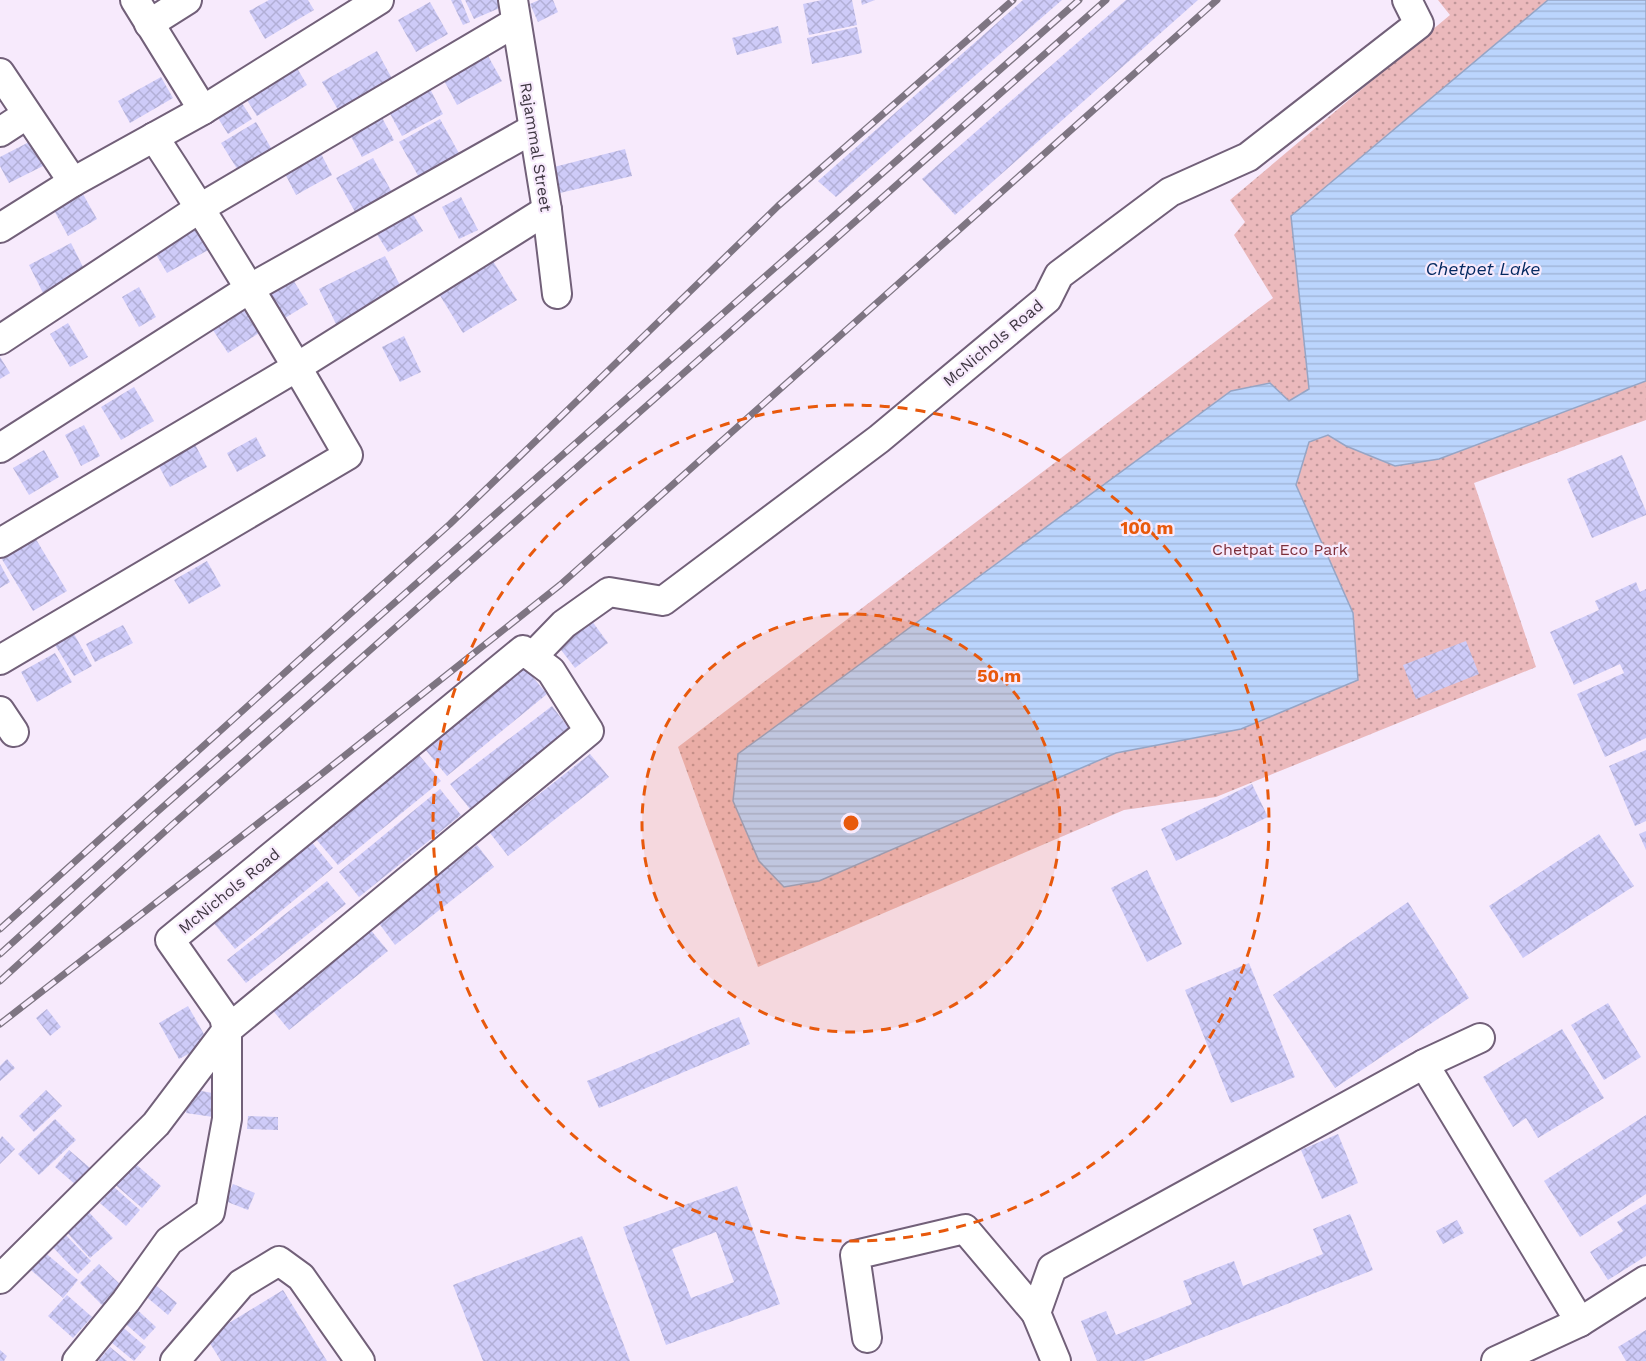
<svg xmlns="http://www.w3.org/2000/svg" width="1646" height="1361" viewBox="0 0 1646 1361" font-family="'Work Sans',sans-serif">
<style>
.park{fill:url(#park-dots)}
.water{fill:url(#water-rules);stroke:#96a5c5;stroke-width:1.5}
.building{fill:url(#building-cross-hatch);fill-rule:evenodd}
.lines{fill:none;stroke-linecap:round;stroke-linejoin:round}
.minor-casing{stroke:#726079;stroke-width:32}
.minor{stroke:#fff;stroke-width:28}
.rail-casing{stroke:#7e7582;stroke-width:7}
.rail{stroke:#f7eafc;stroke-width:4.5;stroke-dasharray:14;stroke-linecap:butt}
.ring{fill:none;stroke:#e8590c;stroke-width:3;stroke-dasharray:10 8}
.labels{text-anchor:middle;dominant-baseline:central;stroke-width:4.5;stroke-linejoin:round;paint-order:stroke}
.street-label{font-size:16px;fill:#3e3641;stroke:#f7eafc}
.park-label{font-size:16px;fill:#7d2f3a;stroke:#f7eafc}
.water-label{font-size:18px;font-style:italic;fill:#052a62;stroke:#f7eafc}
.centre{fill:#e8590c;stroke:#f7eafc;stroke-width:3}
.ring-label{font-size:18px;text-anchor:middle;font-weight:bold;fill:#e8590c;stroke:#f7eafc;stroke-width:4.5;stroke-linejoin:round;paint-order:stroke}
</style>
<defs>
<pattern id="park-dots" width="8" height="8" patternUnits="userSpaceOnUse" patternTransform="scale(1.5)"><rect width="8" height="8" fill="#ebb9bc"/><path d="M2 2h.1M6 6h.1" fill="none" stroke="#c0979a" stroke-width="1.8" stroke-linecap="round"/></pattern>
<pattern id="water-rules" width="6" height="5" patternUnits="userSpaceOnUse" patternTransform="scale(1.5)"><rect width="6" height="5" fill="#bbd5fd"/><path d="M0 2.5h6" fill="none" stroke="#a2b7da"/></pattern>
<pattern id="building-cross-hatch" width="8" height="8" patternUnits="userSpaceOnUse" patternTransform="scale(1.5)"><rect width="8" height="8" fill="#cecbf8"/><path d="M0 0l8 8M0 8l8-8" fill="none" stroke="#b2afd6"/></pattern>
</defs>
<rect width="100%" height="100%" fill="#f7eafc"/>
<polygon class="park" points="1438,0 1646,0 1646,420 1474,483 1536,667 1216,797 1124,810 758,967 678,747 1273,298 1234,235 1245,222 1230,200 1450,15"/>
<polygon class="water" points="1548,0 1646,0 1646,381 1439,459 1395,466 1346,446 1328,435 1309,442 1296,485 1353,613 1358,680 1241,729 1116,753 819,881 784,887 759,861 733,801 738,754 1231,391 1270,383 1289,401 1309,389 1291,216"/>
<g class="building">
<polygon points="269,0 308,0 314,10 265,39 249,11"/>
<polygon points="451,0 461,0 470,22 463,25"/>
<polygon points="465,0 499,0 502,7 474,19"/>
<polygon points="539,0 553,0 558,12 538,22 530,4"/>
<polygon points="822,0 852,0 857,25 809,35 803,4"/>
<polygon points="861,0 875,0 862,5"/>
<polygon points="1023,0 1062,0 836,197 818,181"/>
<polygon points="1126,0 1198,0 955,215 922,179"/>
<polygon points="430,2 448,34 416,52 398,20"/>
<polygon points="778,26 782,43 737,55 732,38"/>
<polygon points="857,27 862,53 812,64 807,38"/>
<polygon points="483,47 502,81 457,105 439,71"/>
<polygon points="377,51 395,84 341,115 322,82"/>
<polygon points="291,58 307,85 257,116 240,89"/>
<polygon points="161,77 173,98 130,123 118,101"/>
<polygon points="428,85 443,114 402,136 387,108"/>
<polygon points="235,92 252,119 228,134 211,107"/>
<polygon points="380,114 394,140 362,157 348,131"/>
<polygon points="440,119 461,157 420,179 399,142"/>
<polygon points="256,122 278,160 244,180 221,143"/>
<polygon points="33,140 45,165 9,183 0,166 0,157"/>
<polygon points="317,146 332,175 296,195 281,166"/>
<polygon points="625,149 632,176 560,193 554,167"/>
<polygon points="373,158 394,196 358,217 336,178"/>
<polygon points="79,187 97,219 68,236 50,203"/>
<polygon points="461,197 478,230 459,239 442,207"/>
<polygon points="407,204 423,231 388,252 371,225"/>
<polygon points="194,221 210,249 167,273 151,246"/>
<polygon points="71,243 85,271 43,293 29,265"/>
<polygon points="385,256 404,293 337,326 319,289"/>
<polygon points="493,261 517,300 463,333 439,294"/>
<polygon points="287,270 308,304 280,321 260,287"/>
<polygon points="139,287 156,317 139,327 122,297"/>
<polygon points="238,301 259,333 228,353 207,321"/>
<polygon points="68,323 88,357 70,367 50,334"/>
<polygon points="404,336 421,372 400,382 382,347"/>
<polygon points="0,357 10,373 0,379"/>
<polygon points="134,387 154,421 121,440 101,407"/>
<polygon points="84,425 100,456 81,466 65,435"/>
<polygon points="190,435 207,467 170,487 153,455"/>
<polygon points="256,437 266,456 237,472 227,453"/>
<polygon points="44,450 59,477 29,495 13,468"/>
<polygon points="1622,455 1646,511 1646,515 1592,538 1567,479"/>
<polygon points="31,531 67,591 33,611 0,556"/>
<polygon points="207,561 221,586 189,604 174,580"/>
<polygon points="0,564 10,582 0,588"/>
<polygon points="1636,582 1640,592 1646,589 1646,738 1605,757 1577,694 1624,673 1620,664 1574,685 1550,632 1599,610 1595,601"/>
<polygon points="592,621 608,643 575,668 558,646"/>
<polygon points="123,625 133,643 95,662 86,644"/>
<polygon points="74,634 92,666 74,676 55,645"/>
<polygon points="1466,641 1479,674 1416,699 1403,665"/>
<polygon points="55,653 72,682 37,702 21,672"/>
<polygon points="520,662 547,694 447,776 420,743"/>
<polygon points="552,706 571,731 470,809 450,784"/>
<polygon points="413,748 441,781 338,865 310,832"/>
<polygon points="1646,750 1646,821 1635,826 1609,766"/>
<polygon points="590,754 609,777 508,856 490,833"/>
<polygon points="1252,784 1268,817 1176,861 1161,829"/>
<polygon points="440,789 461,815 359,897 339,872"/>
<polygon points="1646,831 1646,850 1639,834"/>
<polygon points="1599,834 1634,886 1523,958 1489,906"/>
<polygon points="306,835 333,868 235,949 208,916"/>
<polygon points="477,845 494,867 395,945 378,922"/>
<polygon points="1147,870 1182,944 1147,962 1111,888"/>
<polygon points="327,881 346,904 246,983 227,960"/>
<polygon points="1408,902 1469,998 1335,1088 1273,995"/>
<polygon points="369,928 388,951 289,1030 270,1007"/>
<polygon points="1249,963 1295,1077 1231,1103 1185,990"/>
<polygon points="1608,1003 1641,1057 1604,1080 1571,1025"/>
<polygon points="188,1006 209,1043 179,1059 159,1023"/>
<polygon points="47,1009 61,1027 50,1036 36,1018"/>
<polygon points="739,1017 750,1044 599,1108 587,1081"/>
<polygon points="1562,1029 1604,1098 1538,1138 1526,1118 1513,1127 1483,1077"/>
<polygon points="7,1059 15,1068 0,1081 0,1066"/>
<polygon points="190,1089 218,1094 213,1117 186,1113"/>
<polygon points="46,1090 62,1106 34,1132 19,1116"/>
<polygon points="1646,1115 1646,1194 1580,1237 1544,1181"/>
<polygon points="248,1116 278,1117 278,1130 247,1129"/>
<polygon points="55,1119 76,1140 39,1175 18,1154"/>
<polygon points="1338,1134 1358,1183 1322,1199 1301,1150"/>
<polygon points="2,1136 15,1149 0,1164 0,1139"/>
<polygon points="69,1150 90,1168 76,1185 55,1167"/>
<polygon points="131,1160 161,1186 142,1208 112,1182"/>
<polygon points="233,1184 255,1193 248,1210 225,1201"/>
<path d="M737,1186l43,118 -114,41 -43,-118zM716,1232l18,50 -43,16 -19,-49z"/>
<polygon points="114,1187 140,1210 126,1226 100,1203"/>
<polygon points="1646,1204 1646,1256 1608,1280 1590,1252 1623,1231 1617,1222"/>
<polygon points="84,1207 113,1238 90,1258 62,1227"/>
<polygon points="1350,1214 1373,1270 1143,1361 1097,1361 1081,1321 1106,1311 1116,1335 1192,1304 1183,1281 1234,1261 1243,1286 1323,1254 1313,1229"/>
<polygon points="1457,1220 1464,1233 1443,1244 1436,1231"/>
<polygon points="60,1229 91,1261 78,1274 48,1242"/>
<polygon points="582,1236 630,1361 483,1361 453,1285"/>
<polygon points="38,1247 78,1280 63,1298 24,1264"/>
<polygon points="99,1264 123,1287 104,1307 80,1283"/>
<polygon points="153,1283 177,1303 168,1315 143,1294"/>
<polygon points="283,1290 327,1361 221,1361 206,1337"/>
<polygon points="67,1295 92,1317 73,1338 48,1316"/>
<polygon points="132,1305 156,1327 144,1340 120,1319"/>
<polygon points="119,1324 146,1347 134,1361 106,1338"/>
<polygon points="1646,1330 1646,1361 1626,1361 1618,1347"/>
<polygon points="110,1347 127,1361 98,1361"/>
<polygon points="0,1350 7,1356 4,1361 0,1361"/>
</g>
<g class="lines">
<defs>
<g id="minor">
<polyline points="135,0 203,110"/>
<polyline points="513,0 547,210 557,294"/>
<polyline points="149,24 187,0"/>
<polyline points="0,73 73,182"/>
<polyline points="0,132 26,115"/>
<polyline points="0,228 73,182 203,110 379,0"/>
<polyline points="0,340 200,208 516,22"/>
<polyline points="0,448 249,289 533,129"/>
<polyline points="0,543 297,367 547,210"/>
<polyline points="533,656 564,624 609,592 663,601 879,439 1047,299 1059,275 1170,192 1248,157 1419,24 1407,0"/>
<path d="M0,660l348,-205c-62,-108 -126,-214 -194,-318"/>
<polyline points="0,711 14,732"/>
<polyline points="1480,1038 1424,1064 1580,1322"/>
<polyline points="0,1279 156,1124 227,1030 224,1017 170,940 523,650 551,671 589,731 227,1030 227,1119 210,1212 169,1241 126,1301 77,1361"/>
<polyline points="867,1338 855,1255 965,1229 1036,1313"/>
<polyline points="175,1361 241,1284 279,1261 301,1277 360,1361"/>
<polyline points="1056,1361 1036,1313 1052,1268 1424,1064"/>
<polyline points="1496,1361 1580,1322 1646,1280"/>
</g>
</defs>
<use href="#minor" class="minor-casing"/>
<use href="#minor" class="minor"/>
<defs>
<g id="rail">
<polyline points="0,929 450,524 778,206 1013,0"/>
<polyline points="0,954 157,812 1079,0"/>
<polyline points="0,981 172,825 1106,0"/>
<polyline points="0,1024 319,776 560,585 1217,0"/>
</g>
</defs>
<use href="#rail" class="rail-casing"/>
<use href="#rail" class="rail"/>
</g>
<circle cx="851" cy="823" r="209" fill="#e8590c" fill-opacity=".12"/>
<g class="ring">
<circle cx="851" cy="823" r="209"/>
<circle cx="851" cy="823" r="418"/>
</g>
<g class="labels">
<g class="street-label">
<text transform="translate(536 147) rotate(81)">Rajammal Street</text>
<text transform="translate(993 343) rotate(-40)">McNichols Road</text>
<text transform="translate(229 891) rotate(-39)">McNichols Road</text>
</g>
<g class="park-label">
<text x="1280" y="549">Chetpat Eco Park</text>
</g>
<g class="water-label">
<text x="1483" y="268">Chetpet Lake</text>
</g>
</g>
<circle cx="851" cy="823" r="9" class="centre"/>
<g class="ring-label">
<text x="1147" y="534">100 m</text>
<text x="999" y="682">50 m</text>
</g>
</svg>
